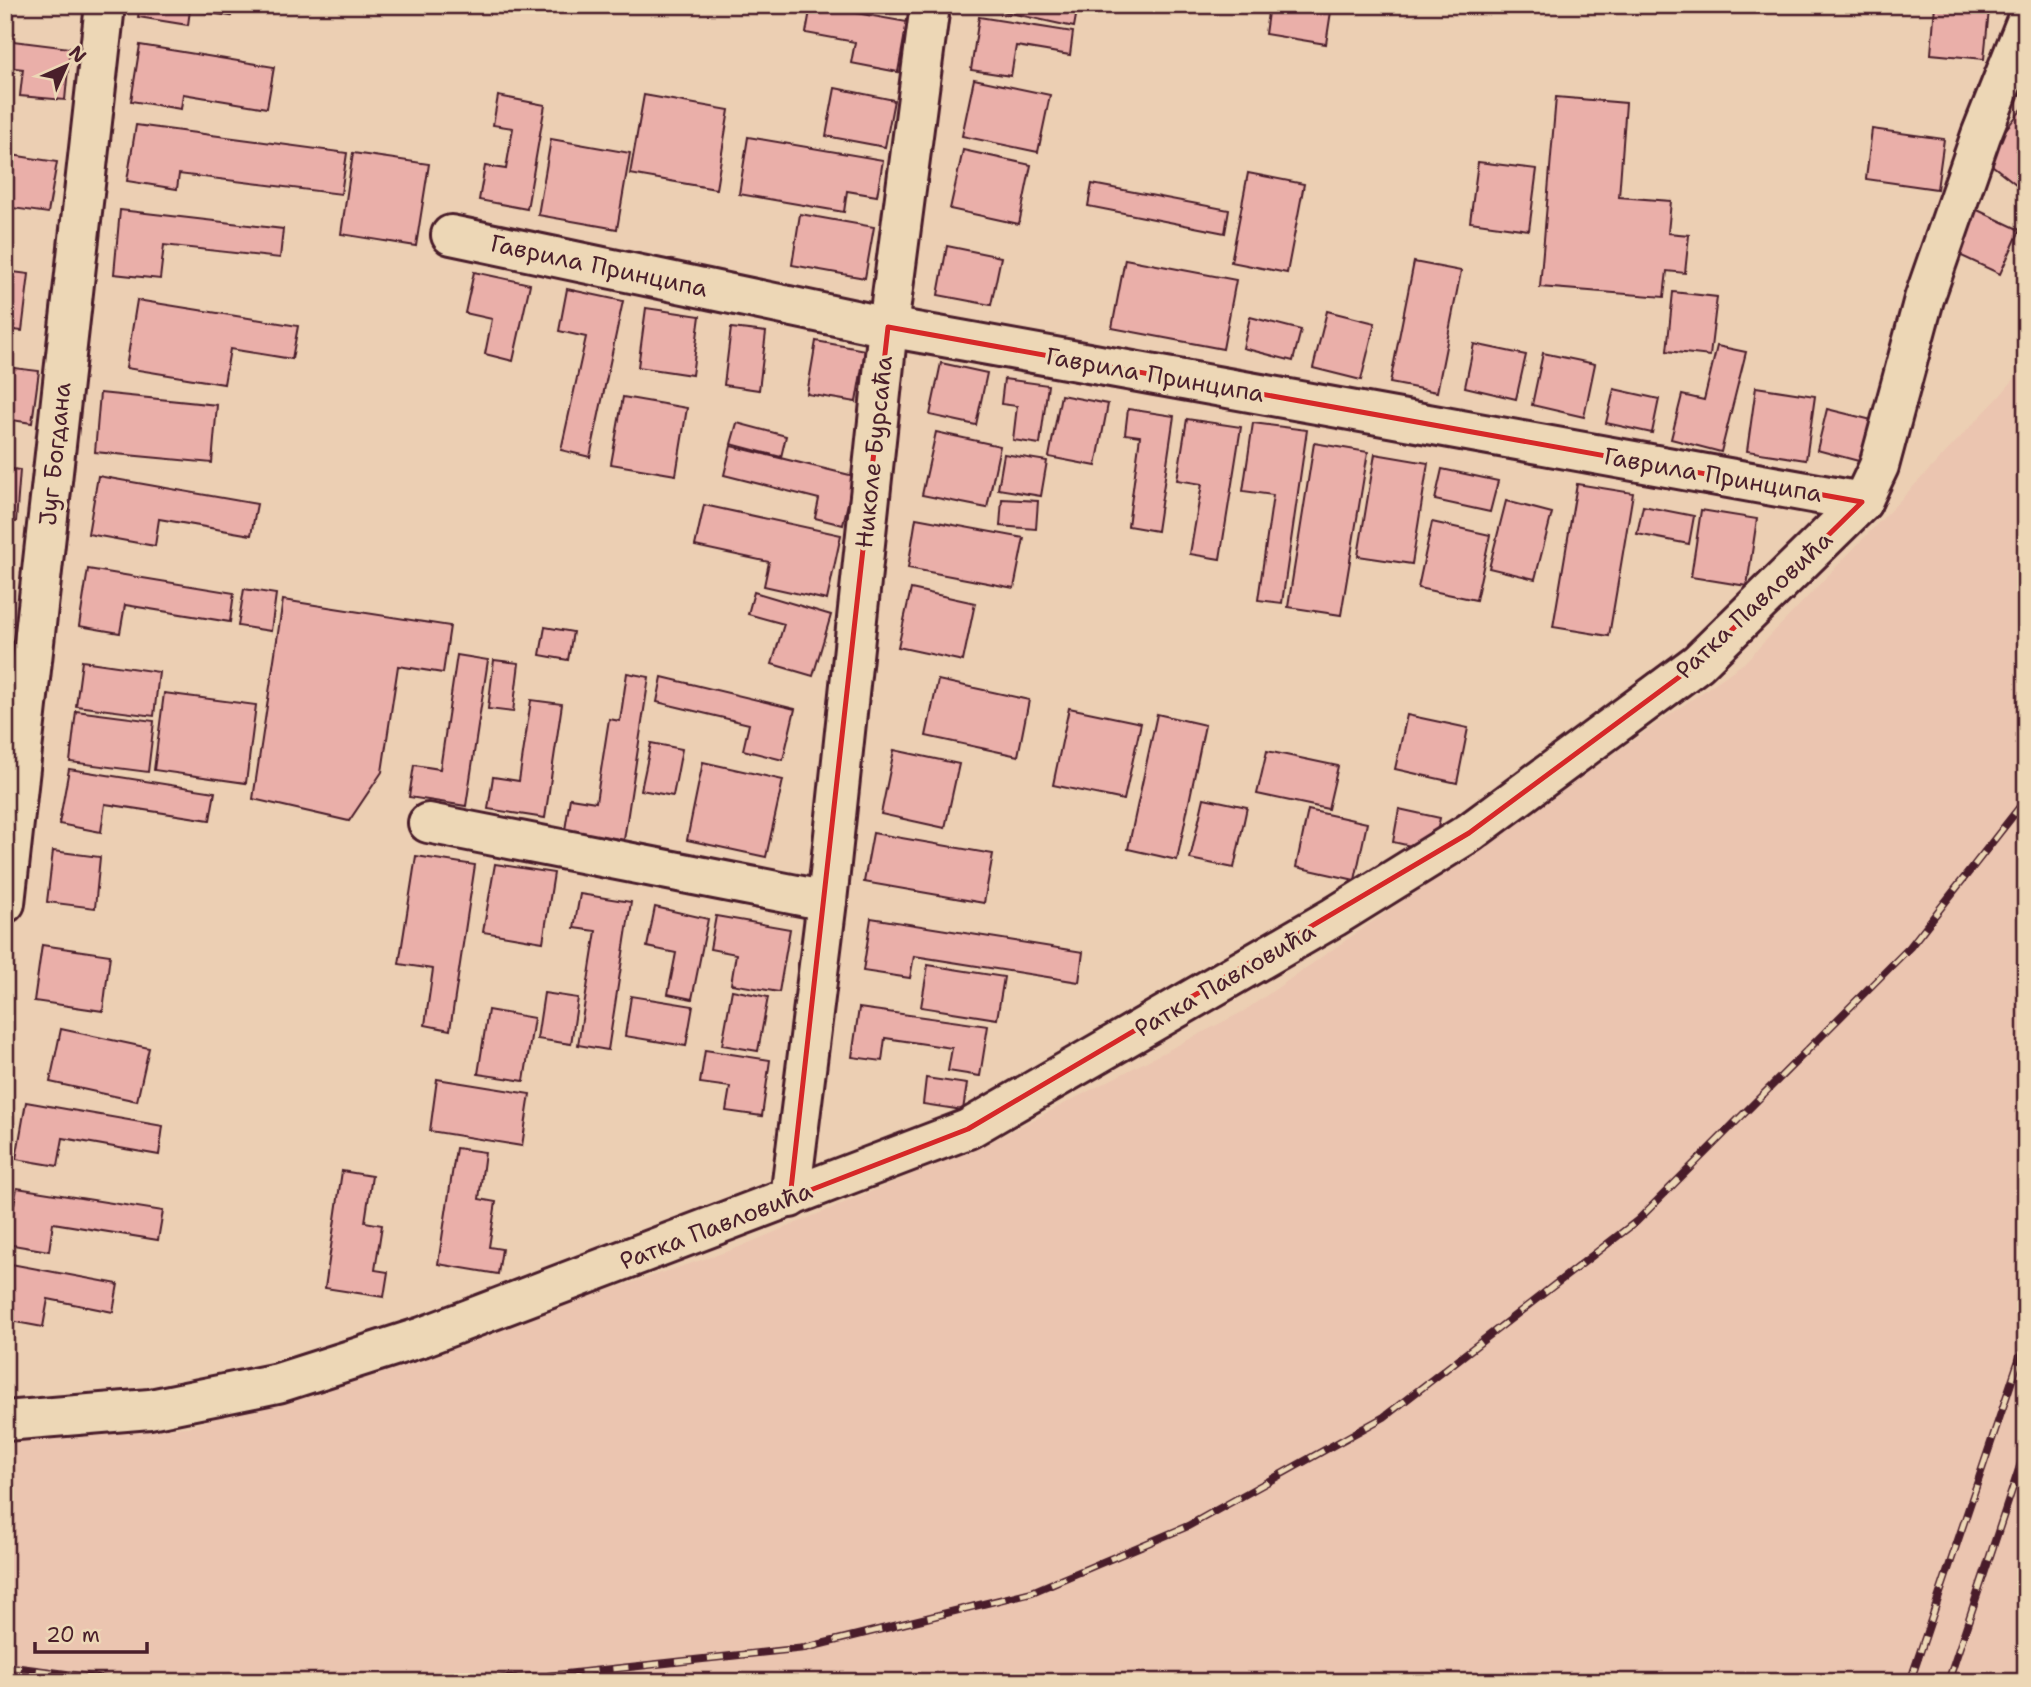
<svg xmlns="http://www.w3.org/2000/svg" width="2031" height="1687" viewBox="0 0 2031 1687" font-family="'Shantell Sans',sans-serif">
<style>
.built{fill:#ebc5b0}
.building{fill:#eaafa9;stroke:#4a1f2b;stroke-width:2}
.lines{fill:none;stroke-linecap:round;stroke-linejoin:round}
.street-casing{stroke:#4a1f2b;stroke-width:44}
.street{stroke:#edd7b6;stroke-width:38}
.rail-casing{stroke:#4a1f2b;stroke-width:8}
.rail{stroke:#edd7b6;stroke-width:5;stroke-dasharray:16;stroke-linecap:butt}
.marked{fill:none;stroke:#d62828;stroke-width:5;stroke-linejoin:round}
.labels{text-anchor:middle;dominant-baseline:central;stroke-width:7;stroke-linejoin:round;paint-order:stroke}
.street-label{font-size:24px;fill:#4a1f2b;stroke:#edd7b6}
</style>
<rect width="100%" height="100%" fill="#eccfb3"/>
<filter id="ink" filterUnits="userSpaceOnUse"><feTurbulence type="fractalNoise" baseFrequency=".0143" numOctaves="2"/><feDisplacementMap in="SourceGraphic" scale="14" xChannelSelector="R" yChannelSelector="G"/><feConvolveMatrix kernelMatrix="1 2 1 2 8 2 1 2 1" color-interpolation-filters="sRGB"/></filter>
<g filter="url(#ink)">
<polygon class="built" points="2026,365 2026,1682 5,1682 5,1437 188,1427 732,1250 996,1139 1244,1011 1744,663 1999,397"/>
<g class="building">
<polygon points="140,5 232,5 231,16 190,10 188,25 138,17"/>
<polygon points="811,5 907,22 898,72 851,63 855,42 806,33"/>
<polygon points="998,5 1078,5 1074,27 997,10"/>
<polygon points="1269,5 1332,5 1326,44 1265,34"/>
<polygon points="1935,5 1989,10 1984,59 1931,54"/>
<polygon points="979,17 1073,32 1070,55 1016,46 1011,76 971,70"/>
<polygon points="5,40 70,48 65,100 20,96 23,69 5,67"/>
<polygon points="140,45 274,67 267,108 183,94 181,109 131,101"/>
<polygon points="974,79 1050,95 1038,152 962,136"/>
<polygon points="835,88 894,100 885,147 826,136"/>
<polygon points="644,95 729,110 716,189 630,174"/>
<polygon points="498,96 545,105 527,209 479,200 485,166 506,169 513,128 493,125"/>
<polygon points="1556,97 1626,103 1619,197 1671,201 1668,233 1689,235 1685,273 1667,271 1664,297 1540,287"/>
<polygon points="2026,104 2026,192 1983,158"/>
<polygon points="136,125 347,153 341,194 179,174 177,189 127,181"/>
<polygon points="1872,129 1944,139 1937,189 1866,179"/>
<polygon points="748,137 883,160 877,196 847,191 844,212 739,194"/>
<polygon points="551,139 630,153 617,229 538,215"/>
<polygon points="963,150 1031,165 1019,224 950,209"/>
<polygon points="353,153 429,164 416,246 341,234"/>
<polygon points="5,154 57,162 48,213 5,207"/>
<polygon points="1478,162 1537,169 1529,230 1470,222"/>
<polygon points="1248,173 1304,184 1287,273 1231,262"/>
<polygon points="1092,184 1229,210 1225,233 1088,206"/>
<polygon points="1971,207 2020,230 2000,274 1951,251"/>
<polygon points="120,210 283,229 280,258 164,245 160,279 114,274"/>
<polygon points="800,214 874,227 865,278 792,265"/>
<polygon points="947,246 1001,257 991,305 938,295"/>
<polygon points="1125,259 1236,280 1223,349 1112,328"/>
<polygon points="1414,262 1461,271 1437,392 1390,383"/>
<polygon points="5,271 29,274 22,331 5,329"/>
<polygon points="474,272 530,284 513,361 485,354 492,319 465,313"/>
<polygon points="567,289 623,301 590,457 561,450 586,337 559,331"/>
<polygon points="1673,292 1717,297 1710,356 1667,351"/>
<polygon points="137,300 298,326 292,359 230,349 224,384 126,368"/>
<polygon points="646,308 700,316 692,375 638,367"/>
<polygon points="1327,311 1375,323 1361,380 1313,368"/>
<polygon points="1250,317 1301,330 1293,361 1243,348"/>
<polygon points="731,328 766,332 759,390 724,385"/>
<polygon points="816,341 865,350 856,402 807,394"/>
<polygon points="1474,344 1526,355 1516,399 1465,387"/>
<polygon points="1717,346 1746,352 1721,452 1671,439 1682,395 1704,400"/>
<polygon points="1543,353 1595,364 1584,417 1532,405"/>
<polygon points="941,363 987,373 976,425 930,415"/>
<polygon points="5,367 39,371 32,423 5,419"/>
<polygon points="1004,379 1048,385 1040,444 1013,440 1017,406 1001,404"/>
<polygon points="1756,387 1815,396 1806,460 1747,451"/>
<polygon points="1614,389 1659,399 1652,433 1606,423"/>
<polygon points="100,393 217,405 212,463 95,452"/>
<polygon points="1061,395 1108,404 1096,466 1049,457"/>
<polygon points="623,397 687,408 676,475 611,464"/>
<polygon points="1128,409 1174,416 1157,531 1128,526 1140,436 1125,434"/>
<polygon points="1827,409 1880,422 1870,464 1817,450"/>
<polygon points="1187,419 1241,427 1220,559 1190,554 1202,484 1177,480"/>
<polygon points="737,423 786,436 781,457 731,444"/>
<polygon points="1253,423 1307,430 1282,603 1258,600 1273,495 1243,491"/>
<polygon points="936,432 1000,446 987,508 922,495"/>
<polygon points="1314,443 1368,452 1341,615 1288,607"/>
<polygon points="731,446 854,476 843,525 815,518 819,499 724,475"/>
<polygon points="1004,454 1047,461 1041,496 998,489"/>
<polygon points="1375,454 1428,463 1412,564 1358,556"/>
<polygon points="5,468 20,470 16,522 5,521"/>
<polygon points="1442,469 1498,481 1490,512 1435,500"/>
<polygon points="98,476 257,504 251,535 159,519 155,546 88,534"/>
<polygon points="1577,484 1633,493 1609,636 1553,627"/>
<polygon points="1002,499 1038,501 1036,529 1000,526"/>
<polygon points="1506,501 1552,513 1535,579 1489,568"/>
<polygon points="704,505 841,535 827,600 764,586 769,562 695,546"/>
<polygon points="1643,506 1694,516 1689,544 1637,534"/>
<polygon points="1701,510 1757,519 1747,586 1691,577"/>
<polygon points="916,518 1024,538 1014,588 908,568"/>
<polygon points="1432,522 1490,535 1476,600 1418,588"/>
<polygon points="88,569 234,593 230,622 125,605 120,633 79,626"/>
<polygon points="244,589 276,594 271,631 238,626"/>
<polygon points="911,589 975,603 963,661 898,647"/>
<polygon points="754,592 831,615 813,676 772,664 784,624 748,614"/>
<polygon points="5,595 11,595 6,647 5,647"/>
<polygon points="283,600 450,626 443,673 398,666 382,772 349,821 253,799"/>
<polygon points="545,627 573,632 568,660 540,655"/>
<polygon points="457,655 488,660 466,806 409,797 414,765 440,769"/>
<polygon points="494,660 519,663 513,712 488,709"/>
<polygon points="82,661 159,672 154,716 76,706"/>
<polygon points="627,673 649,677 624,840 565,830 570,798 596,802 609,719 620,721"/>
<polygon points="662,677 795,709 783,760 743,750 749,724 657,702"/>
<polygon points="938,680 1029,700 1018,756 926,736"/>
<polygon points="164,693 256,705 246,783 154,770"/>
<polygon points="531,700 562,704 545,818 488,809 493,777 519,781"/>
<polygon points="1069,708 1141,723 1124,800 1053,785"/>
<polygon points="76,711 154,721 148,772 70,762"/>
<polygon points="1157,714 1205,725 1177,860 1128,849"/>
<polygon points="1407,715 1468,728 1457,783 1395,769"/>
<polygon points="651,743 682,749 673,796 641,790"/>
<polygon points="894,750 959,764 945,828 881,814"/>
<polygon points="1267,751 1338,766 1328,809 1257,794"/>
<polygon points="703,762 783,780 766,857 687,840"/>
<polygon points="69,769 215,792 210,820 105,804 101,832 59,824"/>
<polygon points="1204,798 1247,807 1234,868 1190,859"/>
<polygon points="1399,809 1440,818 1433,851 1393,842"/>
<polygon points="1308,810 1367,823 1355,880 1296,867"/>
<polygon points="873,833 993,854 984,903 864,882"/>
<polygon points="53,851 100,857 95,908 47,902"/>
<polygon points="416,856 475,865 450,1030 425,1025 433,969 399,964"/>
<polygon points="495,864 554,873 543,942 483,932"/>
<polygon points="580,894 631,902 608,1050 578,1045 596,931 574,928"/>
<polygon points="655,907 708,919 692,999 668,994 676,953 647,947"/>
<polygon points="716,916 790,929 779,992 731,984 736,954 710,949"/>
<polygon points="871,918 1083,952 1079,982 914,956 910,978 863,971"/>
<polygon points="42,945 110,955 103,1011 34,1001"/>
<polygon points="928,965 1004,977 997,1019 921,1007"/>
<polygon points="732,990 768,997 758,1051 722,1045"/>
<polygon points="544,993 578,998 571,1044 537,1039"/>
<polygon points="631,996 693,1006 686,1046 625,1036"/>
<polygon points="859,1008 988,1026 980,1076 948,1071 952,1048 885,1038 882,1061 852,1057"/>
<polygon points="488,1010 534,1018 524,1081 478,1074"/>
<polygon points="61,1029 149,1048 137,1101 50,1082"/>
<polygon points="705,1050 770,1060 762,1116 726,1111 730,1087 700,1083"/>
<polygon points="926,1078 967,1084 963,1110 923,1104"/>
<polygon points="437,1079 530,1094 522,1146 430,1131"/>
<polygon points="26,1102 163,1126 159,1155 63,1138 58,1166 16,1159"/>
<polygon points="456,1148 485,1152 479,1199 496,1202 489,1247 502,1249 498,1274 438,1264"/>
<polygon points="342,1171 372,1176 365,1222 382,1225 375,1270 388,1272 384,1297 325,1288"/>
<polygon points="17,1188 163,1211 158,1240 53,1223 49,1251 7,1244"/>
<polygon points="11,1264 118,1284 113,1312 48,1299 43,1327 5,1320"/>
</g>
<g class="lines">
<defs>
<g id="street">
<polyline points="451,235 888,327 1862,502"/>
<polyline points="428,823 827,901"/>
<polyline points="5,903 105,5"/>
<polyline points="790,1198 827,901 888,327 930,5"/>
<polyline points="5,1421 150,1409 278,1383 422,1337 968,1129 1334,917 1469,833 1698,663 1862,502 1879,466 1924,299 1981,135 2026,22"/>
</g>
</defs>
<use href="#street" class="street-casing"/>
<use href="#street" class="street"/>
<defs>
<g id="rail">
<polyline points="5,1666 128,1682"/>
<polyline points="421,1682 547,1676 805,1648 1032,1592 1188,1526 1384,1417 1637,1221 1910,947 2026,799"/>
<polyline points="1910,1682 2026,1339"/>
<polyline points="1948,1682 2026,1448"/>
</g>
</defs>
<use href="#rail" class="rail-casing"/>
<use href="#rail" class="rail"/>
</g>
</g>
<path class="marked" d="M888,327l974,175 -164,161 -229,170 -501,296 -178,69z"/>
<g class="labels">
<g class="street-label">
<text transform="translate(599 266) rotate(12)">Гаврила Принципа</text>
<text transform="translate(1155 375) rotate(10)">Гаврила Принципа</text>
<text transform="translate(874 452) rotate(-84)">Николе Бурсаћа</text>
<text transform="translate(55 454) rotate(-84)">Југ Богдана</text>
<text transform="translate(1713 475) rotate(10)">Гаврила Принципа</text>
<text transform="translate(1754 605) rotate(-43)">Ратка Павловића</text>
<text transform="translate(1225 980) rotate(-30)">Ратка Павловића</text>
<text transform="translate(716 1226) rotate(-21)">Ратка Павловића</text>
</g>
</g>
<rect width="2031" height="1687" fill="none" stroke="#edd7b6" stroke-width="28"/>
<rect x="14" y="14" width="2003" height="1659" fill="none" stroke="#4a1f2b" stroke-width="2.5" filter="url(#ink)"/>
<g transform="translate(66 66) rotate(45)" stroke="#edd7b6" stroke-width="5" paint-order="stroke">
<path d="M0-5L12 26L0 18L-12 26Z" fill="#4a1f2b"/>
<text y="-10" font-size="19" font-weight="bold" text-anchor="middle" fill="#4a1f2b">N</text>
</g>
<path d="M35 1642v10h112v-10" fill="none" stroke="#4a1f2b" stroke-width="3.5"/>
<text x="46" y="1642" font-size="21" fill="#4a1f2b" stroke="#edd7b6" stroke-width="5" paint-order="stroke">20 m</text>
</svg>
